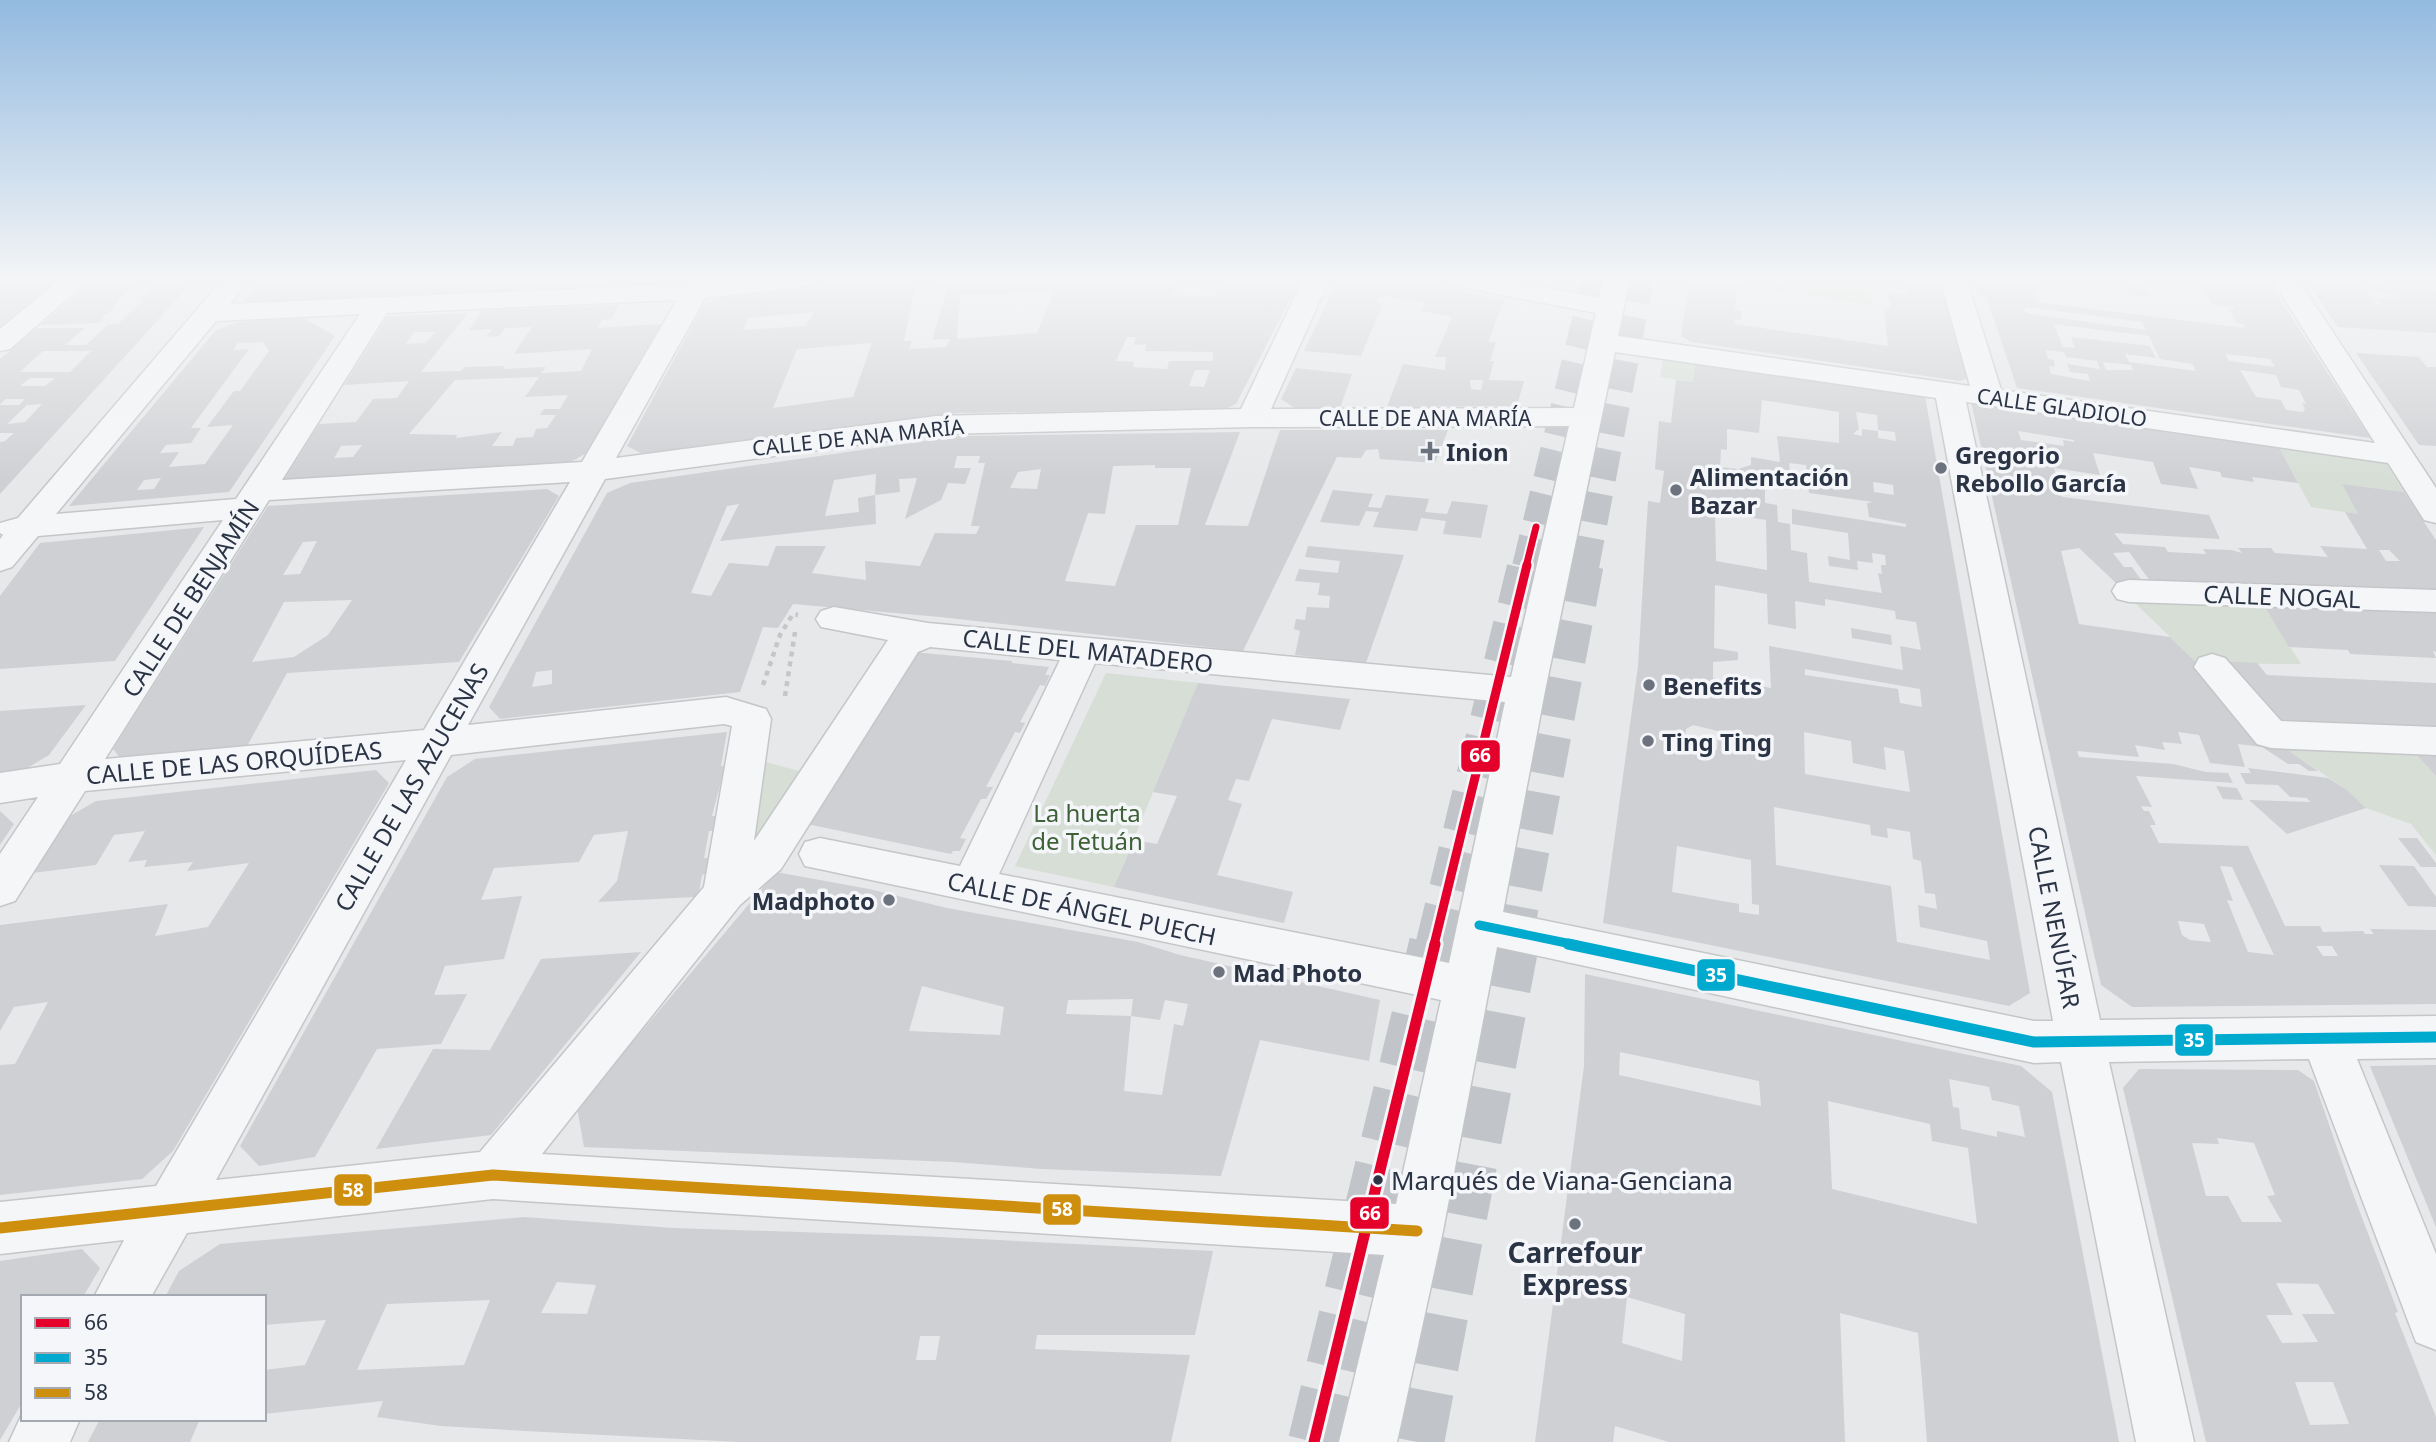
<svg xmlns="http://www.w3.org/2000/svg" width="2436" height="1442" viewBox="0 0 2436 1442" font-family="'Noto Sans',sans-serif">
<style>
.green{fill:#d6ded6}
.building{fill:#ced0d3;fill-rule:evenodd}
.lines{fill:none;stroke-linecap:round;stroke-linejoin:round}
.major-tunnel-far2{stroke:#c1c4c9;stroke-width:30;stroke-dasharray:30 15;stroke-linecap:butt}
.major-tunnel-far1{stroke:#c1c4c9;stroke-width:39;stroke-dasharray:39 19;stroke-linecap:butt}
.major-tunnel{stroke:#c1c4c9;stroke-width:52;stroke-dasharray:52 25;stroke-linecap:butt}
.minor-casing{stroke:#c4c6c8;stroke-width:3}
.path{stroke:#c5c6ca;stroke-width:4.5;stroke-dasharray:5 5;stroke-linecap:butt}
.minor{fill:#f5f6f7;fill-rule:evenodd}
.bus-1-far2-casing{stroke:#f4f6f9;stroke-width:11}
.bus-1-far1-casing{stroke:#f4f6f9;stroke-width:14}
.bus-1-casing{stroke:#f4f6f9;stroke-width:17}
.bus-2-far1-casing{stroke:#f4f6f9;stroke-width:14}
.bus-2-casing{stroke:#f4f6f9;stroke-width:17}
.bus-3-casing{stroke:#f4f6f9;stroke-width:17}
.bus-1-far2{stroke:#e4002b;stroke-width:7}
.bus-1-far1{stroke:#e4002b;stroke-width:9}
.bus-1{stroke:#e4002b;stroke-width:11}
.bus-2-far1{stroke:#00a9ce;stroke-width:9}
.bus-2{stroke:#00a9ce;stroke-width:11}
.bus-3{stroke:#ce8f0e;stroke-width:11}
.poi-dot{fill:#6c737f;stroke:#f4f6f9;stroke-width:2.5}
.bus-dot{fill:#2b3445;stroke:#f4f6f9;stroke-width:2.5}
.labels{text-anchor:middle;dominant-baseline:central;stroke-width:7;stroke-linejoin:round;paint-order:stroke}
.far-street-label{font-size:21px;fill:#2b3445;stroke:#f4f6f9}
.poi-label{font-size:24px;font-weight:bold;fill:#2b3445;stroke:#f4f6f9;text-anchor:start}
.street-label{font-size:24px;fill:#2b3445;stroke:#f4f6f9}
.park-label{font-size:24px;fill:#3f6138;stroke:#f4f6f9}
.near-bus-label{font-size:26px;fill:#2b3445;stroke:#f4f6f9;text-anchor:start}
.near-poi-label{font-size:28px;font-weight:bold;fill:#2b3445;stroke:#f4f6f9}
.line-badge{stroke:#f4f6f9;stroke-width:2.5}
.badge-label{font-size:19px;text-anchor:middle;font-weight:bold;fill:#fff}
</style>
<rect width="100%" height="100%" fill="#e6e8ea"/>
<g class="green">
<polygon points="1748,278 1870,278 1872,305 1747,287"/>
<polygon points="1663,358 1695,363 1693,382 1660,377"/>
<polygon points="2279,447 2385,462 2404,492 2342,484 2358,514 2311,507"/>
<polygon points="2131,599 2263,604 2301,664 2197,663"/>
<polygon points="1106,673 1198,683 1114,887 1015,866"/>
<polygon points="2282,746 2414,752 2436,776 2436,855 2411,824 2366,808 2347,790"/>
<polygon points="766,762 799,771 750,846"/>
</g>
<g class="building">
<polygon points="18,278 65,278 0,332 0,289"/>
<polygon points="96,278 146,278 117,300 120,300 111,308 115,308 100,318 104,318 99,323 41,325"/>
<path d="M164,278h32l-196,216v-52l5,-1 9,-8h-14v-28h19l6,-6h-19l-6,5v-45l37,-31h48l-20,17h21l23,-21h9l26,-24h-5zM43,351h48l-21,21h-50zM30,378h25l-10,8h-25zM42,404l-17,18 -18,2 20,-19z"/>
<polygon points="263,278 684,279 667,285 243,303"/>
<path d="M917,278l-13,63h8l-3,8 37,-2 4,-8 -18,1 15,-50 -16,1 4,-13h366l-65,126 -11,5 -266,4 -312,43 -20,-10 77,-142 19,-7zM1178,284l41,1 -4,11 -43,-1zM1009,291h46l-18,42 -80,6 3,-44 46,-1zM814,312l-8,14 -63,4 5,-12zM1127,337h9l-2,8 12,-1 -1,7 68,1v9h-44l-2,8 -34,-2 1,-5 -18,-1zM872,343l-19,54 -80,11 24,-59zM1195,370h15l-6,17 -15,-1z"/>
<path d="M1339,278h60l105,22 -16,42h8l-6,19h4l-5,19 35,1 -7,25 -130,1 16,-43 42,6 1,-13h-11l17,-40 -30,-6 3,-9 -45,-6 -4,7h7l-22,53 -57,-5zM1470,380h13l-2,10 -10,-1z"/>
<polygon points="1690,278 1745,278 1744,288 1737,287 1735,310 1742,311 1741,320 1735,319 1734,324 1888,346 1884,308 1891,309 1887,292 1908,295 1903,278 1941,278 1969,378 1960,381 1691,342 1681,336"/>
<path d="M1973,278l55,1 2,6 6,1 3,5 -6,-1 4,12 208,26 -2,-4 -6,-1 -8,-14 5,1 -1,-3 -21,-2 -11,-21 -32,-6h97l104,160 -353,-50 -31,-92 -8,-1zM2028,307l114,15 4,8 -116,-16 -5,-2 -1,-4zM2054,324l95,12 11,23 32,5 4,7 -67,-9 -4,-8 31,4 -6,-12 -79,-9 4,11 -12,-1zM2046,350l18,2 2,5 31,4 3,8 -33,-5 3,8 18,2 2,7 -39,-7 -2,-8 6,1 -1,-7 -6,-1zM2225,354l45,5 5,8 -46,-6zM2103,362l28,3 2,5h-27zM2240,370l36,5 5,12 18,3 7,14 -4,-1 3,6 -2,3 -17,-2 -5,-10 -25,-3z"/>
<polygon points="2121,278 2142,278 2151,297 2129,295"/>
<polygon points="2305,278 2356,278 2376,304 2382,305 2377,298 2401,300 2394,294 2372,292 2367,286 2436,291 2436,333 2338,327"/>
<polygon points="2388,278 2432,278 2436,282 2388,281"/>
<path d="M619,305l-8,14 -9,1 -5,8 65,-4 -77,130 -18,10 -283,16 35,-56 37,-2 17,-23 24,-1 12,-17 -65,4 44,-69 80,-3 -47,59 40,-1 4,-4 39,-1 -1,3 43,-2 -5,6 40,-2 11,-22 -78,5 18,-27 -27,1 -6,8 -13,1 6,-8 -23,1 13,-19zM414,332h21l-10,11 -19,1zM539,377l-14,20 43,-2 -8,14h-16l-4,6h16l-9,13 -11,1 -3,8 -17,1 -3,8h-21l10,-14 -46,6 1,-3 -48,-1 46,-54zM362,445l-9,12 -19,1 7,-12z"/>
<path d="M304,318l31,18 -106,156 -160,14 147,-176 22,-8zM263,342l6,9 -29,40h-6l-27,36 26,-2 -28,39 -36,3 10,-15 -19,1 6,-8 25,-2 10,-15h-10l58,-79 -16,1 5,-7zM161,478l-7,11 -17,1 7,-10z"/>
<polygon points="2356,353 2419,357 2427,367 2436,367 2436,446 2419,445"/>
<path d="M1695,363l230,33 105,597 -21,13 -406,-83 35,-257 10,-165 12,2 4,-32 -9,-2 4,-48 12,2 5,-43 17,2zM1762,400l77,12v31l-62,-7 3,26 -29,-5v8l-13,4 -18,-2 1,-18 6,1v-21l32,4zM1856,412l21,3 1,15 17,2 1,9 -18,-3v-7l-16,-2v7l-9,-2 6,-5zM1789,463l17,2 3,28 64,9 -6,1 2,14 37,7v3l-114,-18v15l56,9 2,27 -22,-4 1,10 29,4 -1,-9 16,2 -1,-10 13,2 1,10h-5l1,9 -4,-1 4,20 -73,-11 -2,-29 -16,-3 -1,-26 -12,-2 -1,-17 -12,-2v-17l27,4zM1873,482l20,3 1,10 -20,-3zM1715,512l51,8 1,50 -51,-9zM1715,585l52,9 1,30 28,5 -1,-28 30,5v-7l70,12 1,8 20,3 5,28 -21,-4 3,24 -134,-24 2,42 -58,-10v-16l25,-2v-8l-24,-4zM1805,669l115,20 2,18 -22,-4 -2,-14 -93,-14zM1693,725l25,6 -1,19 -24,-5 -8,-6 1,-10zM1804,732l47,9 2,22 33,7 -2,-23 20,4 6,41 -105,-18zM1774,807l96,18 1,10 17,3 -1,-10 23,4 3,27 8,2 4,32 10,1 2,15 -19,-4 2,22 67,14 3,19 -93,-18 -6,-56 -115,-21zM1677,846l74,14 1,44 7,1v10l-20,-3v-8l-67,-12z"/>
<polygon points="1296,368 1352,374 1340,408 1295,408 1281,399"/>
<path d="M1971,402l308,45 19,36 -46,-6 2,5 -32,-5 -2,-5 -31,-5 9,22 -37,-5 -8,-22 -60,-9 7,22 -46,-7 8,29 147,18 11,24 -106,-6 9,11 42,3 3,5 38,2 -3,-5 28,1 11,3 -4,-5h33l4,5 53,4 -8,-11 47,3 -22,-37 13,2 -16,-30 62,8 32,48v54l-283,-9 -24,-33 -16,1 11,14h8l12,17 -28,-1 -37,-35 -18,3 18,73 91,13 112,109 36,25h-9l-10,-7h-11l-26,-17 -24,-3 7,23 -35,-4 -11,-28 -21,-3 4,12 -20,-2 3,8 -30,-5 4,12 -62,-6 2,6 94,7 33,8 22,1 5,10 -97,-7 16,31 -11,-1 3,5h5l7,14h-6l9,18 89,3 37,80h35l3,6 40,-1 2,3h9l-4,-5 66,1v74l-304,3 -31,-22zM2018,431l56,9v2l-11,-2 1,6 -43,-6zM2379,550h10l11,11h-14zM2220,866l12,1 42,88 -26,-3 -21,-52 6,1zM2178,921l26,3 7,18 -21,-2 -8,-5zM2316,946h16l6,10h-15z"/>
<path d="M1280,430h168l-13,33 -55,-4 -2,-10 -12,1 -5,8 -24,-1 -94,194 -303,-34 -147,-13 -15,24 -15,-1 -23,65 -240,27 -11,-12 118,-214 23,-10 329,-47 281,-4 -35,93 43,1zM957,456h23l-2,7h7l-14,63h9l-4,8 -41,-1 -15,33 -55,-5 1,19 -54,-7 14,-27h-50l-8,20 -39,-3 -18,33 -20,-3 36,-87 12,-2 -19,37 156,-17 -1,-29 -17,3 1,14 -34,4 9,-36 42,-6 -1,21 25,-3 -1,-13 18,-1 -12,41 36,-19 7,-17 17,1 6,-16h-17zM1155,465v3h36l-13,57h-42l-21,61 -50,-5 23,-68 17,1 8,-48zM1041,469l-4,20 -27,-1 8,-16zM552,670v14l-20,3 4,-15z"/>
<path d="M547,489l12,7 -100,166 -172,11 -42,77 -121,13 -11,-14 155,-243zM317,541l-17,33 -17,1 20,-33zM352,600l-24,35 -34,22 -42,5 32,-60z"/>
<polygon points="1333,490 1373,494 1368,507 1381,508 1386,495 1429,499 1425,512 1447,514 1452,501 1488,505 1481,538 1443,534 1446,521 1421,518 1417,531 1373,527 1379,512 1366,511 1359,526 1320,522"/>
<polygon points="204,527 115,661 0,669 0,596 40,543"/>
<polygon points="1308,546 1404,555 1366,663 1295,655 1300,631 1294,629 1296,619 1305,620 1307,607 1329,608 1330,596 1318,595 1320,583 1295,581 1299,569 1338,573 1340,561 1305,557"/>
<polygon points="2263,604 2436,610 2436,652 2433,651 2436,658 2350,654 2348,650 2289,647"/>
<polygon points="1851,628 1891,635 1892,645 1852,638"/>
<polygon points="912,652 1012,661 1012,663 1049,667 1045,675 1050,675 1045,686 1040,685 1020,722 1025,723 1020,733 1015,732 986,787 993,787 986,799 981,799 960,838 966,839 960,851 953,851 951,854 802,823"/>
<polygon points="2217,661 2257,663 2267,675 2436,683 2436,731 2269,724"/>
<polygon points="1198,683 1350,699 1340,730 1272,719 1249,781 1236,779 1228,800 1242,804 1217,875 1293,892 1284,923 1114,887 1134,840 1157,844 1177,796 1153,792"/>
<polygon points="86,705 49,755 24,770 0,773 0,711"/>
<polygon points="727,732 721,766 725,766 712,816 716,816 713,831 709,831 704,858 708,858 705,874 702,875 699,892 694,897 598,902 617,881 628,831 594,835 579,862 494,868 481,900 522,896 504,959 445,966 434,995 467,994 441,1044 377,1049 315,1157 259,1166 240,1146 447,777 475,759"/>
<polygon points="2414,752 2436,753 2436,776"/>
<polygon points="2248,768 2328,778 2347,790 2366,808 2287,834 2249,800 2310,802 2307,798 2290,797 2278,785 2246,784 2240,773 2251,773"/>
<polygon points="376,770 389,783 173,1151 142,1179 0,1195 0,1065 15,1064 48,1002 14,1007 0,1031 0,925 168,904 155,936 208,927 249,863 187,871 193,862 144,867 147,860 128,862 145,831 114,835 96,865 32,873 70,816 96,801"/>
<polygon points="2216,786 2237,788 2243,800 2223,799"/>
<polygon points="0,811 14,824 0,845"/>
<polygon points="2398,838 2417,838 2436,863 2436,867 2421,867"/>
<polygon points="2379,865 2414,866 2436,897 2436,907 2408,906"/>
<path d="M776,872l93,17 78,19 191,34 42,13 200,45 -11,61 -109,-21 -39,136 -179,-7 -89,-7 -369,-15 -7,-39zM922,986l82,21 -4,28 -91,-4zM1133,999l-2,17 -65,-2 2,-14zM1165,1000l23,4 -5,22 -9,-2 -12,71 -38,-4 7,-75 29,4z"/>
<polygon points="641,952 491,1135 376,1149 433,1049 490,1050 541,959"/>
<path d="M1585,974l436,92 31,26 67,350h-192l-9,-109 -78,-20 5,129h-176l-54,-16 -2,16h-78l49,-376zM1620,1052l139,29 2,25 -142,-31zM1949,1079l40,8 3,13 27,6 6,31 -28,-6v6l-36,-8 -2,-21 -6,-1zM1828,1101l102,23 2,17 36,7 9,76 -145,-35zM1627,1297l58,17 -3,47 -60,-18z"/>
<polygon points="2436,1065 2436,1227 2370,1066"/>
<path d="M2139,1069l159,1 16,11 39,113 45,118 -3,1 41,104v25h-230l-83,-354zM2217,1138l37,5 21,52 -8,1 15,26h-40l-14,-26h-22l-14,-53 27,1zM2276,1283l42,1 17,30h-33l16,28 -36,1 -16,-28h27zM2295,1382h38l16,42 -39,1z"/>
<path d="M524,1217l150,11 245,8 294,15 -18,84h-158l-2,14 155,6 -19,87h-431l-215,-11 -84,-5 -64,-9 6,-16 -119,13v-44l41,-5 21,-45 -62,5v-28h-99l14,-26 41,-27zM557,1282l39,3 -9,29 -46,-1zM490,1300l-26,65 -107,5 30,-66zM920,1336h20l-4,24h-20z"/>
<polygon points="82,1249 100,1268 83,1297 23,1297 23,1401 0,1440 0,1261"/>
<polygon points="100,1419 200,1419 190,1442 88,1442"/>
</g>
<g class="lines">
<g class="major-tunnel-far2">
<polyline points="1527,567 1597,278"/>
<polyline points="1584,567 1639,278"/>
</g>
<g class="major-tunnel-far1">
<polyline points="1435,945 1527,565"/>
<polyline points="1512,945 1584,565"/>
</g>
<g class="major-tunnel">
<polyline points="1314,1442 1435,944"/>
<polyline points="1418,1442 1513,944"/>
</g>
<defs>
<g id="minor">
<polygon points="62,278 91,278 10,349 0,351 0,329"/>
<path d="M224,278h27l-21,26 457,-20 3,-6h26l-2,3 25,-3h84l-4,6 -9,2 -105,12 -89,160 320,-42 305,-7 63,-131h26l-59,131 303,-1 22,-95 -140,-27 -9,-2 -4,-6h55l101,20 5,-20h26l-12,58 352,50 -30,-108h26l35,112 374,53 -104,-165h26l139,210v35l-12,-3 -36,-57 -422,-61 134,618 336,-4v42l-79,1 79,195v96l-20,-8 -107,-283 -200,3 85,380h-58l-75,-380 -27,1 -537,-116 -54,284 -46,211h-58l45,-187 -891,-56 -306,34 -36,64h-57l30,-57 -124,14v-52l156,-16 250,-426 -321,31 -70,110 -15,5v-52l38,-57 -38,6v-30l60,-9 163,-244 -185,16 -26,31 -12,4v-32l3,-4 -3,-2v-10l18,-5zM677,300l-95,162 -300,18 105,-167zM360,314l-124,185 -180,15 160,-193zM1615,352l321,46 117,623h-19l-531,-109 42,-221zM1569,426l-58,251 -583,-54 -94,-16 -13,4 -5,8 5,8 67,13 -134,201 17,-122 -5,-10 -40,-12 -258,28 137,-246 331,-45 316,-7zM570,482l-146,248 -319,29 164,-259zM930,647l130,13 -100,206 -140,-28 -15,4 -6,12 6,12 636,134 -45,204 -854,-50 198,-249 41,-36 137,-217zM1095,663l410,39 -56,261 -450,-89zM724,724l8,2 -28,161 -224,265 -264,28 235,-425z"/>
<polygon points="2129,580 2436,590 2436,612 2129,602 2117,599 2112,591 2117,583"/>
<polygon points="2212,654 2225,658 2281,721 2436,727 2436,755 2271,748 2257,744 2194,667 2199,658"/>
<polygon points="23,1412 23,1419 80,1419 70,1442 9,1442"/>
</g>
</defs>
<use href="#minor" class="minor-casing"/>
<g class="path">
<polyline points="763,685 780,635 793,614 798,615"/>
<polyline points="785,696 795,632"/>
</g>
<use href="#minor" class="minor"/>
<defs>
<polyline id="bus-1-far2" points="1526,567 1536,527"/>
<polyline id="bus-1-far1" points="1434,945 1527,565"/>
<polyline id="bus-1" points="1314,1442 1435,944"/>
<polyline id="bus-2-far1" points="1479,925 1576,945"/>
<polyline id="bus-2" points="1568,944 2034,1042 2436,1037"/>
<polyline id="bus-3" points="0,1228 493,1175 1417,1231"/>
</defs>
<use href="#bus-1-far2" class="bus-1-far2-casing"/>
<use href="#bus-1-far1" class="bus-1-far1-casing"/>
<use href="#bus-1" class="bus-1-casing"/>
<use href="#bus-2-far1" class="bus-2-far1-casing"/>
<use href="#bus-2" class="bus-2-casing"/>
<use href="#bus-3" class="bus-3-casing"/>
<use href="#bus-1-far2" class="bus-1-far2"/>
<use href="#bus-1-far1" class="bus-1-far1"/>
<use href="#bus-1" class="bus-1"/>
<use href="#bus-2-far1" class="bus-2-far1"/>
<use href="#bus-2" class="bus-2"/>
<use href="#bus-3" class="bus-3"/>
</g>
<linearGradient id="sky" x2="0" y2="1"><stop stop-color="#93bae0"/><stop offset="0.58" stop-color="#f4f5f6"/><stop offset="1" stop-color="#f4f5f6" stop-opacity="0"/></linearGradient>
<rect width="2436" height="480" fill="url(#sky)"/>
<g class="poi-dot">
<path d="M1426.5 440.5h7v7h7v7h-7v7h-7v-7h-7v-7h7z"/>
<circle cx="1941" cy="468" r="7"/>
<circle cx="1676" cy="490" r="7"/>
<circle cx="1649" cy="685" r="7"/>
<circle cx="1648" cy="741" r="7"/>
<circle cx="889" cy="900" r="7"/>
<circle cx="1219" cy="972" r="7"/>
<circle cx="1575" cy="1224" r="7"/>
</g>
<circle class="bus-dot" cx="1378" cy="1180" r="6"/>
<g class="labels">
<g class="far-street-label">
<text transform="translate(2062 407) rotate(8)">CALLE GLADIOLO</text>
<text x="1425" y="418">CALLE DE ANA MARÍA</text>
<text transform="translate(858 437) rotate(-6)">CALLE DE ANA MARÍA</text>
</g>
<g class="poi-label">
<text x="1446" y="451">Inion</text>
<text x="1955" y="454">Gregorio<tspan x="1955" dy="28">Rebollo García</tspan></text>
<text x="1690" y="476">Alimentación<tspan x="1690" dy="28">Bazar</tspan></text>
<text x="1663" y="685">Benefits</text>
<text x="1662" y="741">Ting Ting</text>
<text x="875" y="900" text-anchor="end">Madphoto</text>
<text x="1233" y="972">Mad Photo</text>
</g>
<g class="street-label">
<text transform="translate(2282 596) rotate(2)">CALLE NOGAL</text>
<text transform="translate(190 598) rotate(-57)">CALLE DE BENJAMÍN</text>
<text transform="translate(1088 650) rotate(6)">CALLE DEL MATADERO</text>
<text transform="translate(234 762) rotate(-5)">CALLE DE LAS ORQUÍDEAS</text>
<text transform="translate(411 787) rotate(-60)">CALLE DE LAS AZUCENAS</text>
<text transform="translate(1082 908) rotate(12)">CALLE DE ÁNGEL PUECH</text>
<text transform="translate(2055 917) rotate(79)">CALLE NENÚFAR</text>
</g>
<g class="park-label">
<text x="1087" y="812">La huerta<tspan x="1087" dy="28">de Tetuán</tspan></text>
</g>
<g class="near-bus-label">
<text x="1391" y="1180">Marqués de Viana-Genciana</text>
</g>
<g class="near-poi-label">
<text x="1575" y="1252">Carrefour<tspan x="1575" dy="32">Express</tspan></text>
</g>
</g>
<g class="line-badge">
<rect x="1460" y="739" width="41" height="34" rx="7" fill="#e4002b"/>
<rect x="1696" y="958" width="40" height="34" rx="7" fill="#00a9ce"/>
<rect x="2174" y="1023" width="40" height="34" rx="7" fill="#00a9ce"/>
<rect x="333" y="1173" width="40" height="34" rx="7" fill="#ce8f0e"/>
<rect x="1042" y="1193" width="40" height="33" rx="7" fill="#ce8f0e"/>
<rect x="1349" y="1196" width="41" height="34" rx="7" fill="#e4002b"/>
</g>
<g class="badge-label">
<text x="1480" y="762">66</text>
<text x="1716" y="982">35</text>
<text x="2194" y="1047">35</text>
<text x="353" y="1197">58</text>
<text x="1062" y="1216">58</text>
<text x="1370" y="1220">66</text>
</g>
<rect x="21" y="1295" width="245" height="126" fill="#f4f6f9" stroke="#a4a8b1" stroke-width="2"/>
<rect x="35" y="1318" width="35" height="10" fill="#e4002b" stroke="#a4a8b1" stroke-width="2"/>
<text x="84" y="1330" font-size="21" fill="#2b3445">66</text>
<rect x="35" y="1353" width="35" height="10" fill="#00a9ce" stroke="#a4a8b1" stroke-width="2"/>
<text x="84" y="1365" font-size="21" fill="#2b3445">35</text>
<rect x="35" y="1388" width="35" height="10" fill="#ce8f0e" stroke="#a4a8b1" stroke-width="2"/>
<text x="84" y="1400" font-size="21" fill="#2b3445">58</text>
</svg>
